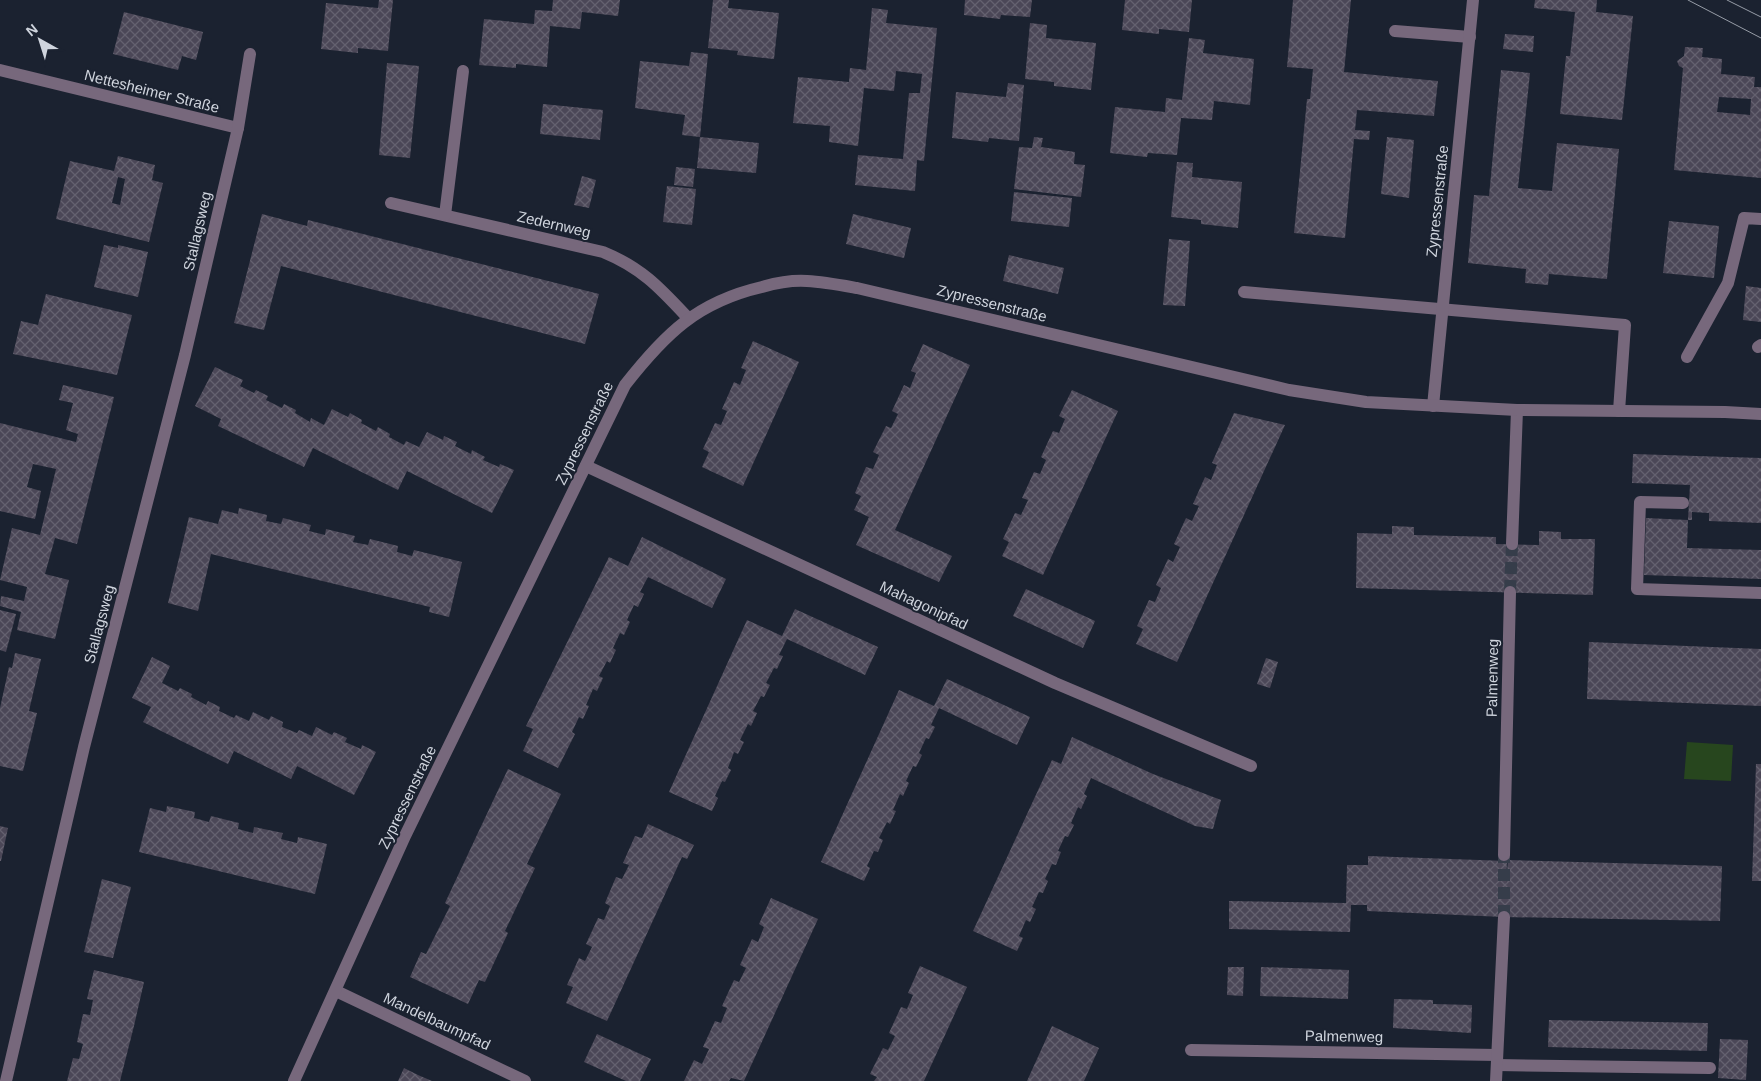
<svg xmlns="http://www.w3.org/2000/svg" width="1761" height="1081" viewBox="0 0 1761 1081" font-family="Arial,sans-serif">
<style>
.green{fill:#27461e}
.building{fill:url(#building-cross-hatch);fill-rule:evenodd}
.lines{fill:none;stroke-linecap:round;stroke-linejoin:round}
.minor-tunnel{stroke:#363d4a;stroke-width:12;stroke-dasharray:12 6;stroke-linecap:butt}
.minor{stroke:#77687c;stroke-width:12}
.tram{stroke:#979da7;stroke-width:1}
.labels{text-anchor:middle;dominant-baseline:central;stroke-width:4;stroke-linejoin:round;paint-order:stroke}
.street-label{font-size:15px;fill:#cfd4dd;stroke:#1b2230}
</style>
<defs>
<pattern id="building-cross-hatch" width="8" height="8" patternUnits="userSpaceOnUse" patternTransform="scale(1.25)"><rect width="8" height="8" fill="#4b4757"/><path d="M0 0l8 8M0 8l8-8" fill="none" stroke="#64616f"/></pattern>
</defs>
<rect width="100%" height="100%" fill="#1b2230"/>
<polygon class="green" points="1687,742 1733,745 1731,781 1684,779"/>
<g class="building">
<polygon points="379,0 393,0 388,51 358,48 358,53 321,49 326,3 378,8"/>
<polygon points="553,0 620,0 618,16 582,12 580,29 550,26 547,67 516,64 516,68 479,65 484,19 534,24 535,10 552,11"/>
<polygon points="713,0 729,0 728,8 779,13 774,59 737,55 738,51 708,48"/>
<polygon points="965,0 1032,0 1030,17 1001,15 1000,19 964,15"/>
<polygon points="1125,0 1192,0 1189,32 1159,29 1159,34 1122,30"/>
<polygon points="1293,0 1351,0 1344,72 1438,81 1434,116 1357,110 1355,130 1370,131 1369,140 1354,139 1345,238 1294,233 1307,99 1310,99 1313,69 1287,67"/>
<polygon points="1535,0 1597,0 1596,12 1633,16 1622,120 1560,114 1566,56 1570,56 1575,12 1534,8"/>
<polygon points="872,8 888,10 886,23 937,28 924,161 917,160 915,191 855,185 858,155 903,159 909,93 920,93 922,74 896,71 894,91 864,88 858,146 829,142 830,126 793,123 798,77 849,82 850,68 866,70"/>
<polygon points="124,12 203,32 196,60 182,56 178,70 113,54"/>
<polygon points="1030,23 1047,25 1046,38 1096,43 1091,90 1054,86 1054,82 1025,79"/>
<polygon points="1505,34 1534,36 1533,52 1503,49"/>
<polygon points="1189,38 1205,40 1203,53 1254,59 1250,105 1214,101 1212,120 1181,118 1177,155 1148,153 1147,157 1110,153 1115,107 1165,112 1166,98 1182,100"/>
<path d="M1685,47l18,1 -1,9 20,2 -1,15 34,3 -1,10h7v91l-87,-8 9,-102 -4,-2 -2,-5 7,-5zM1719,97l32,2 -1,16 -33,-3z"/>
<polygon points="691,52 708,54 700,137 682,135 685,115 635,108 640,61 689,66"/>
<polygon points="387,63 419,66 410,158 379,155"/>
<polygon points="1501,70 1530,73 1518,188 1552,191 1557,143 1619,149 1607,279 1549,274 1548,285 1525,283 1526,269 1468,263 1474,195 1489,196"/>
<polygon points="1008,83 1024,85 1019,141 989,138 988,142 952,138 956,92 1006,97"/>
<polygon points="543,104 603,110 600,140 540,134"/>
<polygon points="700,137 759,143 756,173 697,168"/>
<polygon points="1034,137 1043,138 1041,147 1075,152 1074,164 1085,165 1081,197 1014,189 1019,147 1032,148"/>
<polygon points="1387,137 1414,140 1409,198 1381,194"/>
<path d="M118,156l37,9 -3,15 11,3 -14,59 -93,-23 14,-58 44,10zM118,177l7,2 -5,26 -8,-2z"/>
<polygon points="1177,162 1193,163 1192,177 1242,182 1238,228 1201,224 1201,220 1171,217"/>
<polygon points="676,167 695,169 693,187 674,185"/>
<polygon points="582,176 596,180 589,208 574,205"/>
<polygon points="667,186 696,189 692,225 663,222"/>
<polygon points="1014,192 1072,198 1069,227 1011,221"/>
<polygon points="262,214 307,226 308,220 599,294 585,344 281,266 264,330 234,323"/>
<polygon points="853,214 911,228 904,258 846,244"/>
<polygon points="1669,221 1719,226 1714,278 1663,273"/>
<polygon points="1169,239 1190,241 1185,306 1163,305"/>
<polygon points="104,245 118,248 118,245 148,252 138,297 94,287"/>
<polygon points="1009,255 1064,268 1058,294 1003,281"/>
<polygon points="1746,286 1761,288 1761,322 1743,320"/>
<polygon points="46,294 132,315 117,375 13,354 21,321 38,325"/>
<polygon points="753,341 799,362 743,486 702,467 709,452 703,449 715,423 721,425 727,411 722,409 734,382 740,385 746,370 741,368"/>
<polygon points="923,344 970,365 895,530 952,556 939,582 856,545 869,517 854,510 861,496 855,493 866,467 873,469 879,455 873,452 886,426 891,428 898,414 892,411 904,385 910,388 916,373 911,371"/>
<polygon points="215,367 243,380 240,386 254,393 256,390 268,396 266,400 282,408 284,404 296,410 295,413 310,422 311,418 324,425 332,409 348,417 350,413 362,420 361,423 376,431 378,427 390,434 389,437 404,445 406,441 419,447 427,432 443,440 444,436 457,442 455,446 471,454 472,450 485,457 483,460 499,467 500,464 514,470 492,513 407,471 398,490 313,448 304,467 218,426 221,419 195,406"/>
<polygon points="63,385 114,397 77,544 55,538 45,574 69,580 55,639 17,630 21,612 0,606 1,596 24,601 27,587 0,580 12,528 40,535 56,469 33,464 27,487 41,491 35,519 0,511 0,423 76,442 78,434 66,430 73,403 59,400"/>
<polygon points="1072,390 1118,411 1043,575 1002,556 1009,542 1003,539 1015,513 1021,515 1028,500 1022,498 1034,472 1040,474 1046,460 1041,457 1053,431 1059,433 1065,419 1059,416"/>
<polygon points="1234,413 1285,425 1177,662 1136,644 1143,629 1137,626 1149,600 1155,602 1161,588 1156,585 1168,559 1173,562 1180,547 1174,544 1186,518 1192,521 1199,506 1193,504 1205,477 1211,480 1217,465 1212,463"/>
<polygon points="1633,454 1761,458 1761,523 1709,521 1709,513 1692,512 1692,520 1688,520 1690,485 1632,483"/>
<polygon points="239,508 267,515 266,521 281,524 283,518 311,525 309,531 325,535 326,529 355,536 353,542 368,545 370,539 398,546 397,552 412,556 414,550 462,562 449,617 429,612 430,607 211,554 198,611 168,603 189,517 218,524 222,510 238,514"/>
<polygon points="1646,518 1688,520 1687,548 1761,550 1761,579 1644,575"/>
<polygon points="1392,526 1414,527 1414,535 1496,537 1496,544 1539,545 1539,531 1561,532 1561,539 1595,539 1593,595 1356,588 1357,533 1392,534"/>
<polygon points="642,537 726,579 712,608 648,577 640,592 644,594 638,607 634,605 627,620 630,622 624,635 620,633 613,648 616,650 610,663 607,661 599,676 603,678 597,691 593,689 586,705 589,706 583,719 579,717 572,732 575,734 558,768 523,751 533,729 526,726 609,557 628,566"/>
<polygon points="1026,589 1095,621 1083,648 1013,616"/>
<polygon points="795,609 878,647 865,675 787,639 779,655 783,656 777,669 774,668 766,683 770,685 764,697 761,696 753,711 757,713 751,726 748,724 740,740 744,742 738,754 734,752 728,768 731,770 725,782 722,781 715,796 718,798 712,811 669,792 747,620 782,636"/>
<polygon points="0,610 16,614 6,652 0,650"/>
<polygon points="1589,642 1761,649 1761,706 1587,699"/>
<polygon points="15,653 41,659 29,711 37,713 23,771 0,766 0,708 9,667 12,668"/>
<polygon points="152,657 170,666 162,683 178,691 180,688 192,694 191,697 206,705 208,701 220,707 219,711 234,718 236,715 249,721 253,712 269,720 271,716 283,722 282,727 297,733 299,730 312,736 316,727 332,735 334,732 347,738 345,742 361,749 362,745 376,752 354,795 297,766 291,779 234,751 228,764 143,722 151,707 132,698"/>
<polygon points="1266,658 1278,662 1270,688 1257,684"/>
<polygon points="947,679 1030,717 1017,745 939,708 931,725 935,727 929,739 926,738 919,753 922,755 916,767 913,766 906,781 909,783 903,796 900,794 893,810 896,811 890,824 887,822 879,838 883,840 878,852 874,851 867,866 870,868 864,881 821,862 899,690 934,706"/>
<polygon points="1072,737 1153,774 1221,800 1213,829 1195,826 1091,778 1084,794 1087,796 1081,809 1078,807 1071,823 1074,825 1068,837 1065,836 1058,851 1061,852 1056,865 1052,864 1045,879 1048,881 1043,893 1039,892 1032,907 1036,909 1030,922 1026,920 1019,936 1023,938 1017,951 973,931 1052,760 1061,764"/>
<polygon points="1756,764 1761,764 1761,881 1752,881"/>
<polygon points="508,769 561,794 527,864 535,868 505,931 508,933 485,982 479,980 468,1004 410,977 421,952 426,954 450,906 445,903"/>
<polygon points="167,806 195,812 194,818 209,822 211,816 239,823 238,829 253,833 254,827 283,833 281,839 297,843 298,837 327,844 315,894 139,852 150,808 166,812"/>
<polygon points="648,824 694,845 687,859 682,857 607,1021 566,1003 573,987 567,985 579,958 585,961 592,947 586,944 598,918 604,920 610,906 605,903 616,877 622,879 629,865 623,863 635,836 642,838"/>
<polygon points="0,826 8,828 1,861 0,861"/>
<polygon points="1368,856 1507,861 1506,885 1508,860 1722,866 1720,921 1504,917 1367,911 1367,905 1351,905 1350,932 1229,929 1229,901 1346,903 1347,865 1368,865"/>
<polygon points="102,879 131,887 113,958 84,952"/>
<polygon points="771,898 818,919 744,1081 731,1078 729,1081 684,1081 694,1060 702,1064 709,1049 703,1047 715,1021 721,1023 727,1008 722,1006 734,980 739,982 746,968 740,965 752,939 758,942 764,927 759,924"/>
<polygon points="920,966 967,987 924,1081 874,1081 877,1077 870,1074 883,1048 888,1050 895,1036 889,1033 901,1007 907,1009 913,995 908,993"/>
<polygon points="1228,967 1244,967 1243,996 1227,995"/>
<polygon points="1261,967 1349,970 1348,999 1260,996"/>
<polygon points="94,970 144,982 134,1026 120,1081 67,1081 73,1058 79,1059 83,1044 77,1042 83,1014 90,1015 93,1000 87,999"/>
<polygon points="1394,999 1433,1000 1433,1004 1472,1005 1471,1033 1393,1028"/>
<polygon points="1549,1020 1708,1023 1707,1051 1548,1047"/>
<polygon points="1052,1026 1099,1048 1084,1081 1027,1081"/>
<polygon points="597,1034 651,1059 640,1081 626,1081 584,1062"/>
<polygon points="1720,1039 1748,1040 1746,1080 1718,1078"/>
<polygon points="404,1068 418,1075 432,1081 398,1081"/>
</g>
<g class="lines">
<g class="minor-tunnel">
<polyline points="1510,592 1512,544"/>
<polyline points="1504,917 1504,855"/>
</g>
<g class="minor">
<polyline points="1395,31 1470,37"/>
<polyline points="0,70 238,128"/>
<path d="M391,203l212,49c39,16 57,36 85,66"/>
<polyline points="445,215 463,71"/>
<polyline points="1244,292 1625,325 1619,411"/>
<polyline points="1758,347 1761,345"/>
<polyline points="1687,357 1728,283 1744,218 1761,219"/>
<polyline points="1433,406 1473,0"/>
<polyline points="586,466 1055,683 1251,766"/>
<polyline points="1683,503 1640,502 1637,589 1761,593"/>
<polyline points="1512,544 1517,410"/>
<polyline points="1504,855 1510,592"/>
<polyline points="336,991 525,1081"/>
<polyline points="1191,1050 1497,1055"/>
<polyline points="1497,1065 1710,1068"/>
<polyline points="6,1081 84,747 185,355 238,128 250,54"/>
<path d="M294,1081l111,-245 220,-451c40,-51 72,-83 137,-98 14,-4 30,-7 45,-6 17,1 33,4 50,7l432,102 77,12 151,8 208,2 36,2"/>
<polyline points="1496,1081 1504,917"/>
</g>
<g class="tram">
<polyline points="1688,0 1761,38"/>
<polyline points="1727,0 1761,17"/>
</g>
</g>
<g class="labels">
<g class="street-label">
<text transform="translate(152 91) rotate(14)">Nettesheimer Straße</text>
<text transform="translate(1437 201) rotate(-84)">Zypressenstraße</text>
<text transform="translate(554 224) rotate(13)">Zedernweg</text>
<text transform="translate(197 231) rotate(-77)">Stallagsweg</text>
<text transform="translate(992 303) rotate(14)">Zypressenstraße</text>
<text transform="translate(584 433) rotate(-64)">Zypressenstraße</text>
<text transform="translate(924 605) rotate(25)">Mahagonipfad</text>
<text transform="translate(99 624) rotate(-75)">Stallagsweg</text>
<text transform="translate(1492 678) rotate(-89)">Palmenweg</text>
<text transform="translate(407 797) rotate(-64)">Zypressenstraße</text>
<text transform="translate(437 1021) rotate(25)">Mandelbaumpfad</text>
<text transform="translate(1344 1036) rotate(1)">Palmenweg</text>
</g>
</g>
<g transform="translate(40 40) rotate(321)" stroke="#1b2230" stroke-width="4" paint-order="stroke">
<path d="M0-4L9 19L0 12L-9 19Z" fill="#cfd4dd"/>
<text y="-8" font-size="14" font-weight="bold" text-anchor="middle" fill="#cfd4dd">N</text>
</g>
</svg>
